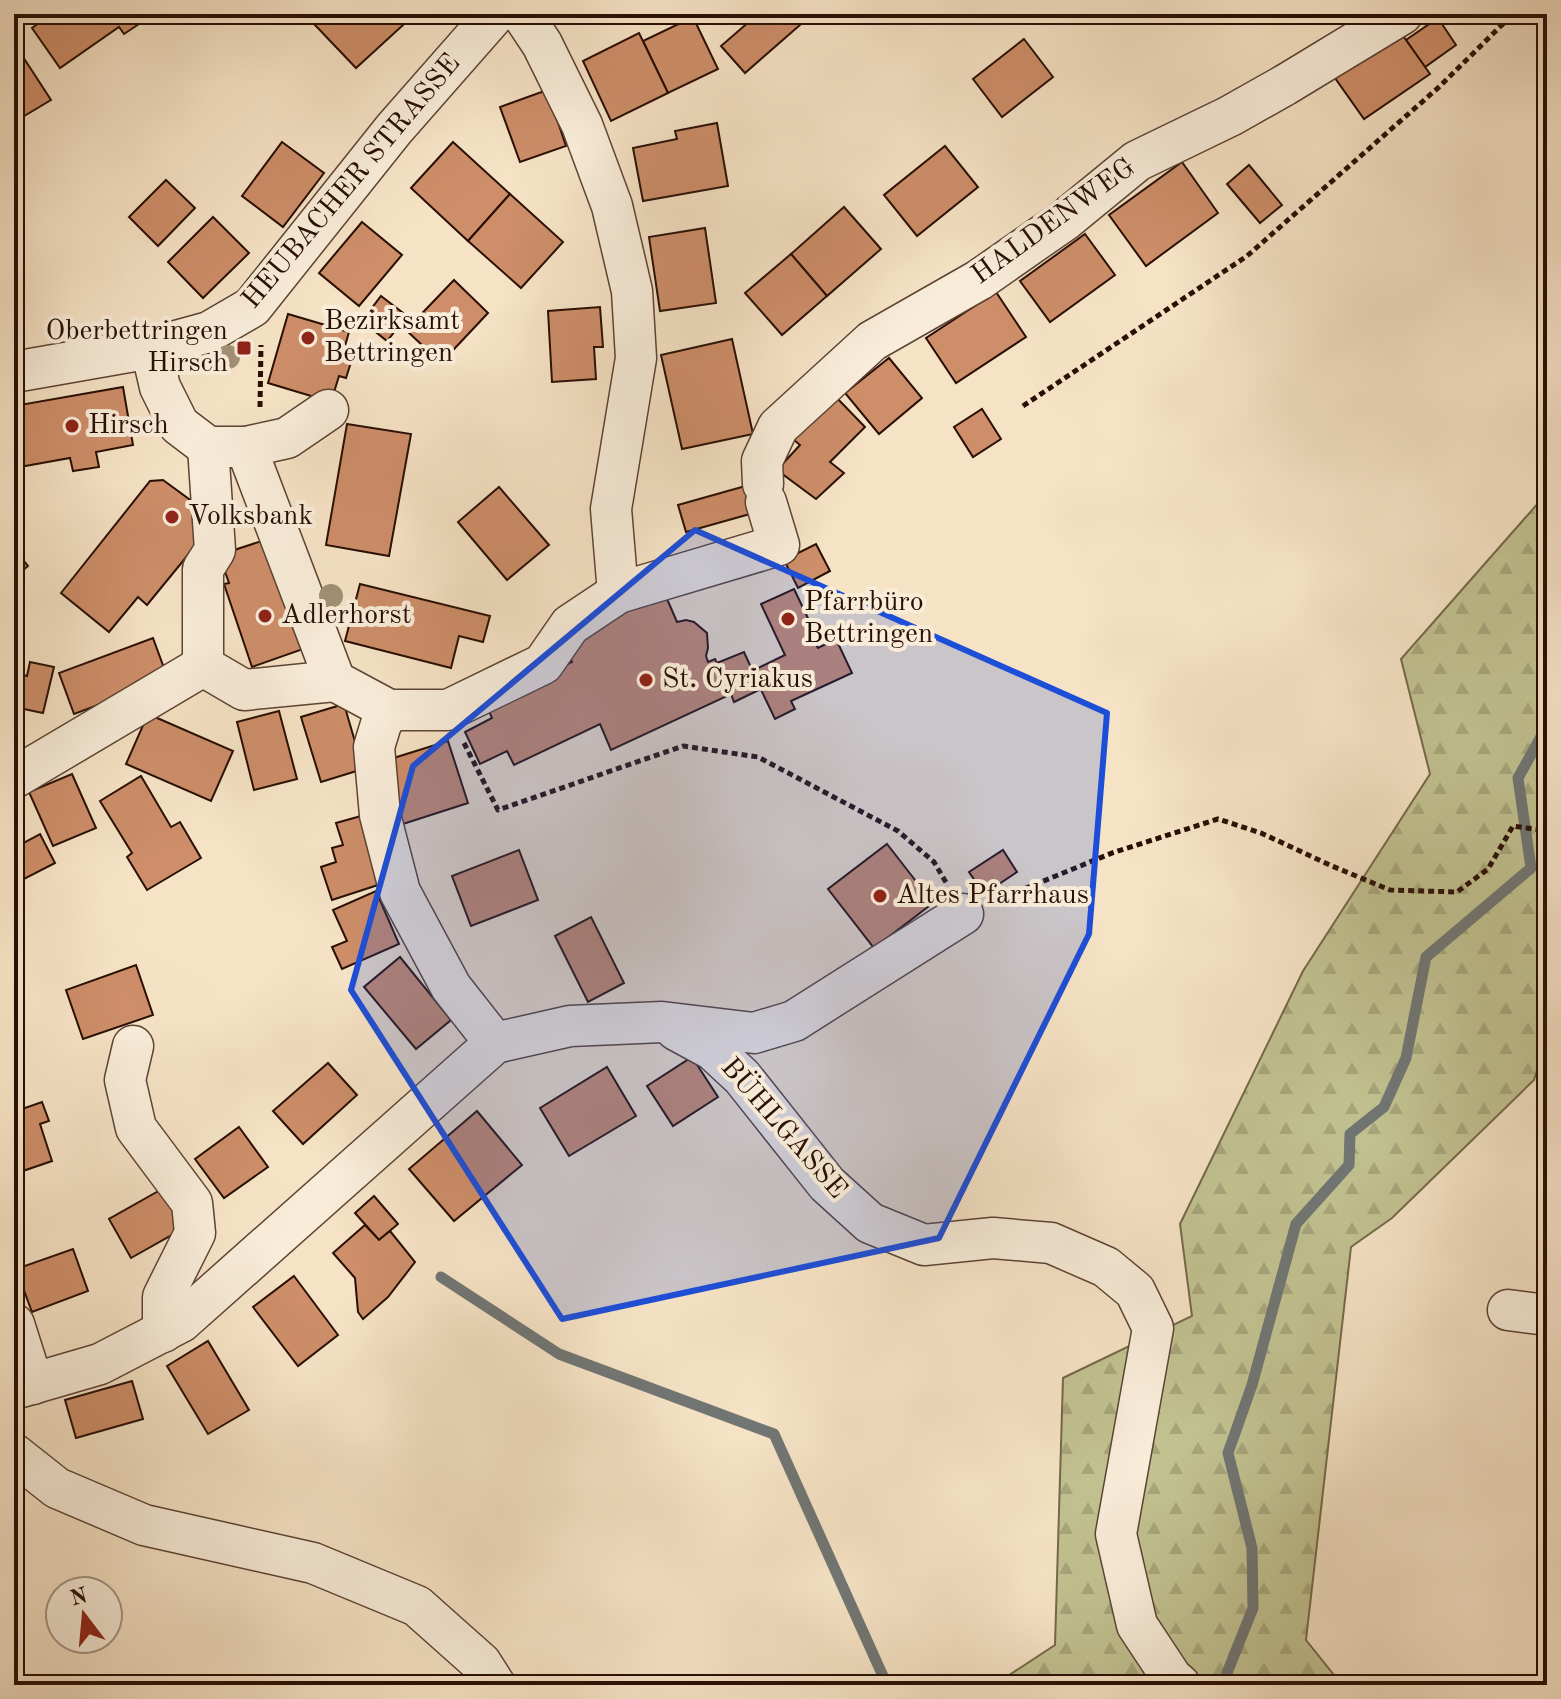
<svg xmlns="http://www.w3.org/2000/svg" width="1561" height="1699" viewBox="0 0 1561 1699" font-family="'Old Standard TT',serif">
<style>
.forest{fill:url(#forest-firs);stroke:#75684a;stroke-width:2}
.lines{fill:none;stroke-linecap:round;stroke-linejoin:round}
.stream{stroke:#707674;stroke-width:11}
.building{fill:#cd8e69;stroke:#280e04;stroke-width:2}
.minor-casing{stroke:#5c4334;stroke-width:43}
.path{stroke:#280e04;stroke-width:5;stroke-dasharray:6 4;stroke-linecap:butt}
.minor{stroke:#f9edda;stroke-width:40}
.tree{fill:#a29076}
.marked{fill:#1d4ed8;fill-opacity:0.2;stroke:#1d4ed8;stroke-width:6;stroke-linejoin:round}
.poi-dot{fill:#8f2418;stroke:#f9edda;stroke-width:3}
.labels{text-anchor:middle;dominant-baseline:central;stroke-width:8;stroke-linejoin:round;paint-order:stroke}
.street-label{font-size:28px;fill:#280e04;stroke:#f9edda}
.poi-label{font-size:28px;fill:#280e04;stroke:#f9edda;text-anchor:start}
</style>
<defs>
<pattern id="forest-firs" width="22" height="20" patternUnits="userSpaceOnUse" patternTransform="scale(2)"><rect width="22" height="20" fill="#c2c291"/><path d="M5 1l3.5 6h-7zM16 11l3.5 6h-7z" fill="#a7a67b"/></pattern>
</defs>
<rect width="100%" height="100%" fill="#f6e3c6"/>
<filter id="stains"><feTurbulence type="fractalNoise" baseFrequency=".0025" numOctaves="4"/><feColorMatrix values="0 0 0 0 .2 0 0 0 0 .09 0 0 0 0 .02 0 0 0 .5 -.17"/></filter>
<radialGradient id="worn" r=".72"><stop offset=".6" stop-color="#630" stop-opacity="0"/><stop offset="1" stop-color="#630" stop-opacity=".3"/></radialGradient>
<polygon class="forest" points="1547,493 1547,1037 1534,1080 1392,1218 1351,1247 1306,1640 1342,1685 994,1685 1055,1645 1063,1378 1192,1316 1180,1224 1303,971 1430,774 1401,659"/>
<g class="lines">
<g class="stream">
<polyline points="441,1277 559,1354 774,1434 887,1685"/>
<polyline points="1227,1673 1253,1608 1252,1548 1228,1453 1252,1385 1296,1224 1349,1165 1350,1134 1384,1107 1406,1058 1426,957 1531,868 1518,778 1542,735 1547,731"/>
</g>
</g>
<g class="building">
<polygon points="52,14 154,14 124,34 119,27 60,68 32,28"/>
<polygon points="327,14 413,14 414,15 356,68 315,25"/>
<polygon points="758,14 804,14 808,18 745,73 721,46"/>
<polygon points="693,17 718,69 668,93 643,41"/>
<polygon points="1438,18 1456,45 1425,67 1406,40"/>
<polygon points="639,33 668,93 611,121 583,61"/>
<polygon points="1401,33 1430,74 1364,119 1335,78"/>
<polygon points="1024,39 1053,77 1002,117 973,79"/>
<polygon points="14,43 51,100 14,122"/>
<polygon points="547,90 566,146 520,162 500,107"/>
<polygon points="717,123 728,186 643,201 633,148 677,139 675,131"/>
<polygon points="282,142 324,173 283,227 242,196"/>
<polygon points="453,142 510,194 468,241 411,188"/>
<polygon points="945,146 978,187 917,236 884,195"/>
<polygon points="1182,162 1218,213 1146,266 1109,215"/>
<polygon points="1249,165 1282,205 1260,223 1227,184"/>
<polygon points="166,180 195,208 158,246 129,217"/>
<polygon points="510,194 563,242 521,288 468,241"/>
<polygon points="844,207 881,249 827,296 791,254"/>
<polygon points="213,217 249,253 203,298 168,262"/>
<polygon points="362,222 402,255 359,306 319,273"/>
<polygon points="705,228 716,303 660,311 649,237"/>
<polygon points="1085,234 1115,275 1050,322 1020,281"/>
<polygon points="791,254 827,296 782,335 745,293"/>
<polygon points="454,280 488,313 441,363 406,330"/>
<polygon points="996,292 1026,337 956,383 926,338"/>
<polygon points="381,296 407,316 387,341 362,321"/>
<polygon points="600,307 603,347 594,347 596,379 552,382 548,311"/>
<polygon points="288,314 349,332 343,353 353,356 346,378 339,376 331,402 268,383"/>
<polygon points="732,339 753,434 682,449 661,355"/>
<polygon points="889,358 922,398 879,434 845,393"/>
<polygon points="123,387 133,445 96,452 99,467 73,471 70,458 14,468 14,406"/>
<polygon points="833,394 865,427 830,462 844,473 816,499 777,470 800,445 787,434"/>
<polygon points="982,409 1001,439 973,457 954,427"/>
<polygon points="347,424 411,434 389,556 326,545"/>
<polygon points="163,480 204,510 201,539 147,605 138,597 109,632 61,593 150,481"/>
<polygon points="749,485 757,512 686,532 678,505"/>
<polygon points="499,487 549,545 507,580 458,522"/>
<polygon points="268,539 306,648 252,667 224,584 229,583 219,555"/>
<polygon points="816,544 830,571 798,588 784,560"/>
<polygon points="14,549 28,566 14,578"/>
<polygon points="360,584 490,616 483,642 459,636 451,668 345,641"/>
<polygon points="794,589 816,635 812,637 818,648 836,639 852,673 791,701 795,709 775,719 752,671 785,655 761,604"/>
<polygon points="664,592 677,622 686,620 694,622 707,633 708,648 706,656 708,662 715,659 717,663 744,652 761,689 734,702 731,694 611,750 600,724 514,765 507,751 480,764 465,732 492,718 486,704 572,662 565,644 623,605"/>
<polygon points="153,638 168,679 74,714 59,673"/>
<polygon points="30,662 54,667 43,713 14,707 14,673 27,676"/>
<polygon points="344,704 363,769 321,782 301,717"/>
<polygon points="279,711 297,779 254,790 237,722"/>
<polygon points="148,714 233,751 211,801 126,764"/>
<polygon points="448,741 468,803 403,824 384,761"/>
<polygon points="72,774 96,828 53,846 29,792"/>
<polygon points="141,776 171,827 180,822 201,858 147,890 127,857 132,853 100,801"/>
<polygon points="361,816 384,883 332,900 321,867 336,862 332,848 343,845 336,823"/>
<polygon points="40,834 55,863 24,879 14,860 14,848"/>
<polygon points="887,844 933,903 874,948 828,889"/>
<polygon points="519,850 538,900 471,926 452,876"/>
<polygon points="1003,850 1017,872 984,894 969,872"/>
<polygon points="376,891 399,944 342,969 332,947 347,941 333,910"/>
<polygon points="591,917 624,983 588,1002 555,936"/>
<polygon points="400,957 451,1020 416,1049 364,987"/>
<polygon points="136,965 153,1015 83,1039 66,990"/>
<polygon points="692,1057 718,1097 673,1126 647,1086"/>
<polygon points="328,1063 357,1095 303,1144 273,1111"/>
<polygon points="607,1067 636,1116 569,1156 540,1108"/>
<polygon points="42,1102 49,1121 40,1124 52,1161 14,1174 14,1122 19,1120 16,1111"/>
<polygon points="477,1111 522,1165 454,1221 409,1169"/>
<polygon points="239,1127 268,1167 224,1198 195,1159"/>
<polygon points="162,1189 184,1228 131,1258 109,1219"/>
<polygon points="374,1196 398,1224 379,1240 355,1213"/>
<polygon points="365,1225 379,1240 390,1231 415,1262 388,1297 363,1319 358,1312 355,1278 333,1253"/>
<polygon points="73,1249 88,1291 32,1312 16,1269"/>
<polygon points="294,1276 338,1335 298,1366 253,1307"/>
<polygon points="208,1341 249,1410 208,1434 167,1366"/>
<polygon points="132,1381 143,1419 76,1438 65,1400"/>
</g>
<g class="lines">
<defs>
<g id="minor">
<polyline points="522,14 542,44 582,125 612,206 632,291 636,358 611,509 618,593"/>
<polyline points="151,348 160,387 179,425 208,447 246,447 287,438 328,410"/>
<polyline points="14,372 151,348 209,332 252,307 394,129 495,14"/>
<polyline points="208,447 215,550 203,569 203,666 244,690 335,681"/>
<polyline points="246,447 335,681 389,710 448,710 543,664 570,625 618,593 779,545 766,502"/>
<polyline points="763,484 762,461 778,427 872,341 979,280 1065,220 1137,161 1230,116 1285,85 1402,14"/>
<polyline points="389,710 381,724 374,747 380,815 400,892 451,987 495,1043"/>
<polyline points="14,778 203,666"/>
<polyline points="676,1030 713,1050 742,1077 827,1184 870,1223 924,1245 993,1238 1051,1243 1106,1267 1135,1291 1153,1328 1116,1534 1137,1625 1172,1678 1180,1685"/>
<polyline points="133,1046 125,1080 136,1128 192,1203 195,1233 163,1297 163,1332"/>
<polyline points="1508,1310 1547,1315"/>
<polyline points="14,1324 33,1384"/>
<polyline points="14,1389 100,1364 181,1322 495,1043 570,1026 662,1022 754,1033 794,1021 963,914"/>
<polyline points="14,1454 57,1488 144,1525 313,1563 417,1606 481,1663 495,1685"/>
</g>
</defs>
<use href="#minor" class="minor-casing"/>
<g class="path">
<polyline points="1023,406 1247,256 1439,87 1513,14"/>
<polyline points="260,407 261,345"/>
<polyline points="464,743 498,810 683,746 758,757 898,831 934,862 947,884"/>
<polyline points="997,900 1112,853 1218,819 1261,833 1332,866 1390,890 1457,892 1488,869 1513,826 1547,831"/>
</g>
<use href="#minor" class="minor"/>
</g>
<g class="tree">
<circle cx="228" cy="357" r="12"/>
<circle cx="331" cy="596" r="12"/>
</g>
<path class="marked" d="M695,530l412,183 -18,221 -150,304 -377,81 -211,-329 62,-224z"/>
<g class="poi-dot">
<circle cx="308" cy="338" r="8"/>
<rect x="236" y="340" width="16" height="16" rx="4"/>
<circle cx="72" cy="426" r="8"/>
<circle cx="172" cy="517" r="8"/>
<circle cx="265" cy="616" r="8"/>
<circle cx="788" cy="619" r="8"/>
<circle cx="646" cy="680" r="8"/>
<circle cx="880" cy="896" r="8"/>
</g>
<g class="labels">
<g class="street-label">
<text transform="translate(352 182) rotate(-50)">HEUBACHER STRASSE</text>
<text transform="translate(1054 222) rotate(-36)">HALDENWEG</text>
<text transform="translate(783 1129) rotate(49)">BÜHLGASSE</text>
</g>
<g class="poi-label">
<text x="324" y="322">Bezirksamt<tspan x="324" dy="32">Bettringen</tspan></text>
<text x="228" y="332" text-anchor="end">Oberbettringen<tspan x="228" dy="32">Hirsch</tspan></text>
<text x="88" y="426">Hirsch</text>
<text x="188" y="517">Volksbank</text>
<text x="804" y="603">Pfarrbüro<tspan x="804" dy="32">Bettringen</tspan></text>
<text x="281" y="616">Adlerhorst</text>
<text x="662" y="680">St. Cyriakus</text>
<text x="896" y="896">Altes Pfarrhaus</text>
</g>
</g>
<rect width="1561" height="1699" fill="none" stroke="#f6e3c6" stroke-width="48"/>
<rect x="16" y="16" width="1529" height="1667" fill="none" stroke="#280e04" stroke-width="4"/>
<rect x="24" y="24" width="1513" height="1651" fill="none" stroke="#280e04" stroke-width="2"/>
<g transform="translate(84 1615) rotate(344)"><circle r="38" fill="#f9edda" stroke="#a59484" stroke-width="2"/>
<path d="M0-6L14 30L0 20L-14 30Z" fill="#8f2418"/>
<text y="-12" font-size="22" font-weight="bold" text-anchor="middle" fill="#280e04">N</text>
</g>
<rect width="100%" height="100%" filter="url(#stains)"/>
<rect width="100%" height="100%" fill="url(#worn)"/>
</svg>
